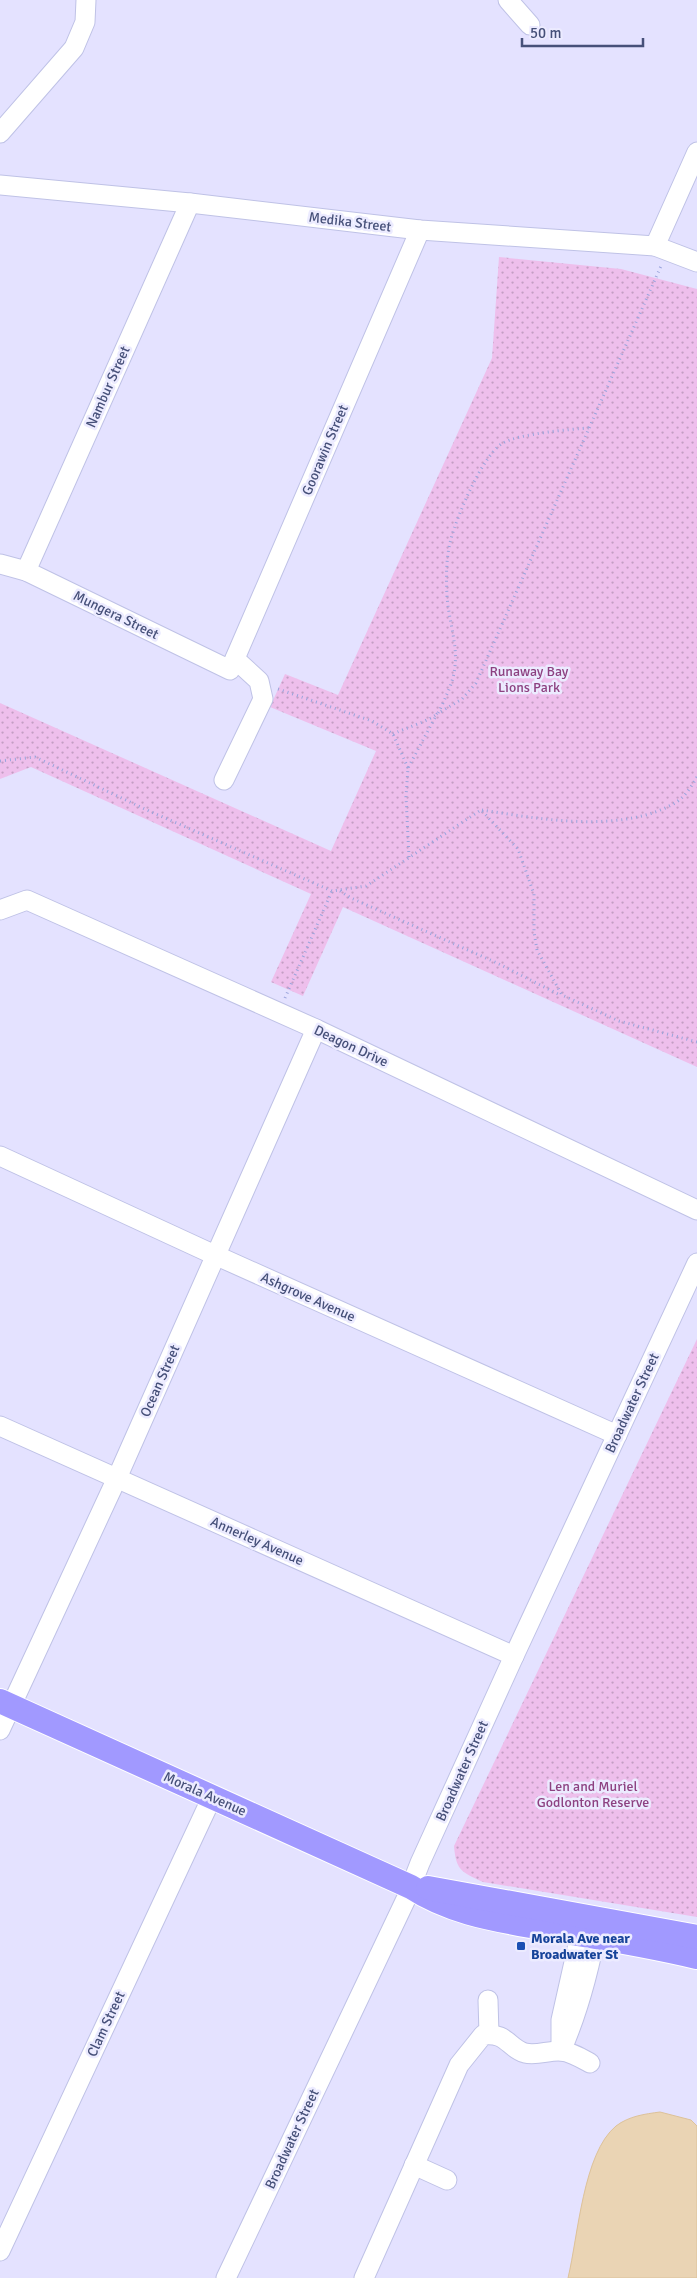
<svg xmlns="http://www.w3.org/2000/svg" width="697" height="2278" viewBox="0 0 697 2278" font-family="Signika,sans-serif">
<style>
.park{fill:url(#park-dots)}
.water{fill:#ead4b4;stroke:#ddc29a}
.lines{fill:none;stroke-linecap:round;stroke-linejoin:round}
.minor-casing{stroke:#bfc2e6;stroke-width:21}
.major-casing{stroke:#fff;stroke-width:26}
.path{stroke:#9aa4dc;stroke-width:3;stroke-dasharray:1 4;stroke-linecap:butt}
.minor{stroke:#fff;stroke-width:19}
.major{stroke:#a199ff;stroke-width:24}
.transit-dot{fill:#1a4fb4;stroke:#ecebff;stroke-width:2}
.labels{text-anchor:middle;dominant-baseline:central;stroke-width:5;stroke-linejoin:round;paint-order:stroke}
.street-label{font-size:14px;fill:#465079;stroke:#ecebff}
.park-label{font-size:14px;fill:#8d4181;stroke:#ecebff}
.transit-label{font-size:14px;font-weight:bold;fill:#164399;stroke:#ecebff;text-anchor:start}
</style>
<defs>
<pattern id="park-dots" width="8" height="8" patternUnits="userSpaceOnUse" patternTransform="scale(1.25)"><rect width="8" height="8" fill="#eebfec"/><path d="M2 2h.1M6 6h.1" fill="none" stroke="#c39ec4" stroke-width="1.8" stroke-linecap="round"/></pattern>
</defs>
<rect width="100%" height="100%" fill="#e4e2ff"/>
<g class="park">
<polygon points="499,257 621,269 697,289 697,1067 343,907 303,996 271,982 311,894 31,767 0,779 0,703 331,851 376,751 270,707 285,674 338,695 492,358"/>
<path d="M697,1339v578l-214,-35c-22,-10 -27,-12 -29,-36z"/>
</g>
<path class="water" d="M660,2112l31,8 6,6v152h-129c10,-41 15,-125 48,-152 13,-10 29,-12 44,-14z"/>
<g class="lines">
<defs>
<g id="minor">
<polyline points="508,0 530,25"/>
<polyline points="0,133 74,48 85,22 86,0"/>
<polyline points="0,185 190,203 420,230 655,246 697,262"/>
<polyline points="655,246 697,152"/>
<polyline points="0,564 26,571 230,670 420,230"/>
<polyline points="26,571 190,203"/>
<polyline points="224,780 263,699 259,681 235,659"/>
<polyline points="0,910 27,900 316,1029 697,1210"/>
<polyline points="0,1156 206,1251 617,1435"/>
<polyline points="0,1426 514,1656"/>
<polyline points="0,1730 117,1478 316,1029"/>
<polyline points="488,2000 489,2034"/>
<polyline points="561,2042 561,2020 583,1922"/>
<path d="M561,2051c18,-41 29,-84 37,-128"/>
<polyline points="414,2165 447,2180"/>
<polyline points="0,2251 212,1797"/>
<polyline points="226,2278 406,1899 420,1863 514,1656 697,1263"/>
<path d="M364,2278l95,-213 24,-30c24,-3 25,13 42,18 12,3 24,-3 36,-2 10,1 20,7 29,12"/>
</g>
<g id="major">
<path d="M0,1701l411,186c38,25 81,32 125,40 54,9 108,17 161,30"/>
<polyline points="428,1888 697,1937"/>
</g>
</defs>
<use href="#minor" class="minor-casing"/>
<use href="#major" class="major-casing"/>
<g class="path">
<polyline points="278,689 372,721 393,734 408,768"/>
<path d="M393,734c10,-5 39,-14 45,-21 3,-5 6,-12 8,-17 19,-38 4,-62 1,-100 -1,-19 -1,-39 4,-57 6,-23 32,-85 52,-96 15,-9 68,-14 86,-15"/>
<polyline points="0,761 35,757 149,811 332,891 366,886 481,810 518,849 534,894 534,932 537,950 562,995 619,1021 697,1042"/>
<path d="M482,810c58,9 139,24 193,-7 10,-6 16,-16 22,-26"/>
<polyline points="409,857 406,797 408,768 437,714 462,699 476,683 661,266"/>
<polyline points="340,891 351,898 497,963 560,995"/>
<polyline points="285,998 332,891"/>
</g>
<use href="#minor" class="minor"/>
<use href="#major" class="major"/>
</g>
<rect class="transit-dot" x="516" y="1941" width="10" height="10" rx="2.5"/>
<g class="labels">
<g class="street-label">
<text transform="translate(350 222) rotate(7)">Medika Street</text>
<text transform="translate(108 387) rotate(-66)">Nambur Street</text>
<text transform="translate(325 450) rotate(-67)">Goorawin Street</text>
<text transform="translate(116 615) rotate(26)">Mungera Street</text>
<text transform="translate(351 1046) rotate(25)">Deagon Drive</text>
<text transform="translate(308 1297) rotate(24)">Ashgrove Avenue</text>
<text transform="translate(160 1381) rotate(-66)">Ocean Street</text>
<text transform="translate(632 1403) rotate(-65)">Broadwater Street</text>
<text transform="translate(257 1541) rotate(24)">Annerley Avenue</text>
<text transform="translate(462 1771) rotate(-66)">Broadwater Street</text>
<text transform="translate(205 1794) rotate(24)">Morala Avenue</text>
<text transform="translate(106 2024) rotate(-65)">Clam Street</text>
<text transform="translate(292 2139) rotate(-65)">Broadwater Street</text>
</g>
<g class="park-label">
<text x="529" y="671">Runaway Bay<tspan x="529" dy="16">Lions Park</tspan></text>
<text x="593" y="1786">Len and Muriel<tspan x="593" dy="16">Godlonton Reserve</tspan></text>
</g>
<g class="transit-label">
<text x="531" y="1938">Morala Ave near<tspan x="531" dy="16">Broadwater St</tspan></text>
</g>
</g>
<path d="M522 38v8h121v-8" fill="none" stroke="#465079" stroke-width="2.5"/>
<text x="530" y="38" font-size="15" fill="#465079" stroke="#ecebff" stroke-width="4" paint-order="stroke">50 m</text>
</svg>
